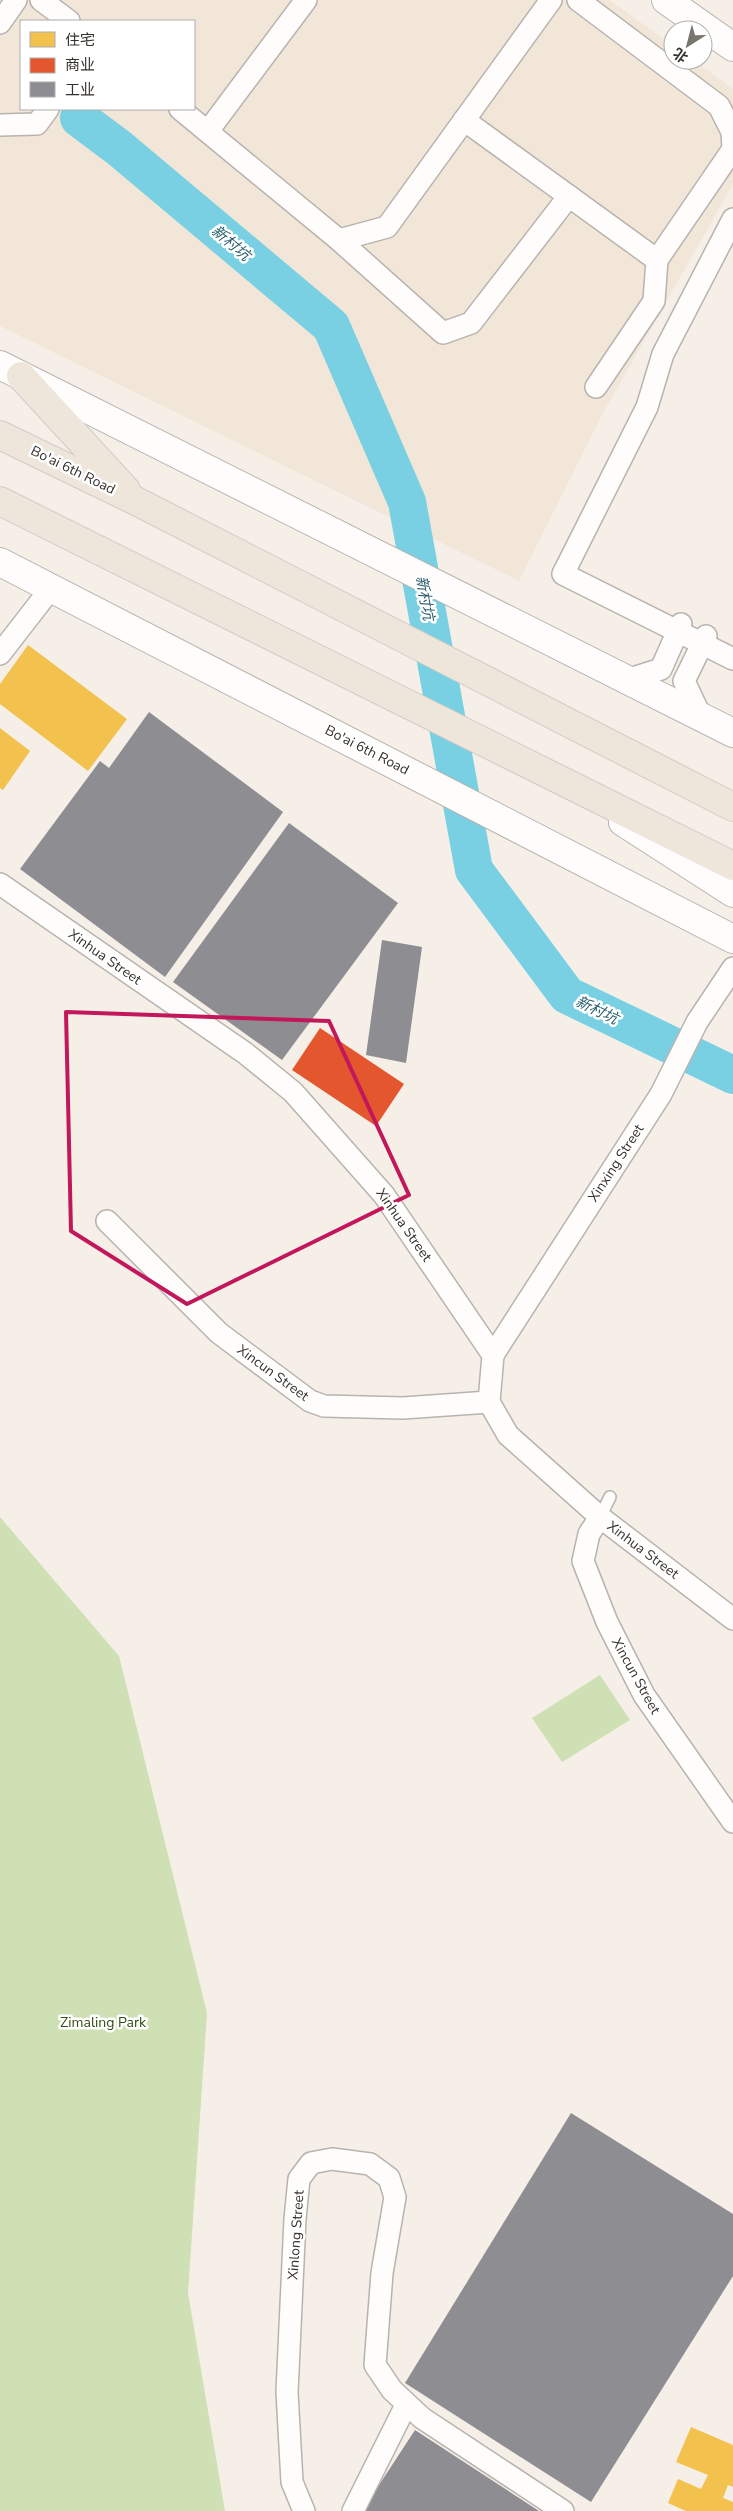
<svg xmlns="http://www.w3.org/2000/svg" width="733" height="2511" viewBox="0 0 733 2511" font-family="'Nunito Sans','Noto Sans SC',sans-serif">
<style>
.built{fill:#f1e6d8;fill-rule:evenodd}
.green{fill:#cee0b4}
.homes{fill:#f2c14e}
.shops{fill:#e4572e}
.industry{fill:#8d8d92}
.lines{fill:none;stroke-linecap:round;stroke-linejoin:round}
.river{stroke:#79d0e2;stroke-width:38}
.service-casing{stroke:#b8b3ae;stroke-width:14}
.minor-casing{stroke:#b8b3ae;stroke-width:24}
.tertiary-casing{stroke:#b8b3ae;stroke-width:30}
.secondary-casing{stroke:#b8b3ae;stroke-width:30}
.trunk-casing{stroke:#cfccc9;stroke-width:30}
.service{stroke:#fefdfc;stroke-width:11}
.minor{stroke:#fefdfc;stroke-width:21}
.tertiary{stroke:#fefdfc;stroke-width:28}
.secondary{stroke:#fefdfc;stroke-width:28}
.trunk{stroke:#eee6db;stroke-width:28}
.marked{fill:none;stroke:#c2185b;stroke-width:4;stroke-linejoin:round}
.labels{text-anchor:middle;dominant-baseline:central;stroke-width:5;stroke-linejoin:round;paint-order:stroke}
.street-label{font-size:14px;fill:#35312c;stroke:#fff}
.park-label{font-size:14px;fill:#344d14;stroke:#fff}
.water-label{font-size:15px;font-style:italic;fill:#2c5f6c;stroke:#fff}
</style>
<rect width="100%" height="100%" fill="#f5efe8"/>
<path class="built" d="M0,0h610l63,46v14h20l40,29v95l-131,231 -83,166 -519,-255zM21,21h173v88h-173z"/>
<g class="green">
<polygon points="0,1517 119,1656 207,2013 188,2293 225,2511 0,2511"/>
<polygon points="600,1675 630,1720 562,1762 532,1718"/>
</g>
<g class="homes">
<polygon points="28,645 127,719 88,771 0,704 0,684"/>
<polygon points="0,728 30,751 3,790 0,788"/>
<polygon points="691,2427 733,2445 733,2487 728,2485 723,2498 733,2502 733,2511 686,2511 668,2503 678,2479 701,2489 708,2475 676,2462"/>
</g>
<polygon class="shops" points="320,1028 404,1084 376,1126 292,1070"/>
<g class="industry">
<polygon points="149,712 283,812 165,977 20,869 100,761 109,768"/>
<polygon points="289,823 398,903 282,1060 173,982"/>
<polygon points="382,940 422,947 406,1063 366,1055"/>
<polygon points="571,2113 733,2214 733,2276 591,2502 405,2383"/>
<polygon points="415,2430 539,2511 362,2511"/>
</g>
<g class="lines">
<polyline class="river" points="79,118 119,148 331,326 407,502 474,870 567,995 733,1075"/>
<defs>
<polyline id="service" points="600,1517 610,1497"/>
<g id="minor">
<polyline points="41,0 69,21"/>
<polyline points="578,0 719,106 732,132 733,149 657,260 654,301 596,387"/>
<polyline points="0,23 16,0"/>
<polyline points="180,109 339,240 387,227 551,0"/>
<polyline points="464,120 657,260"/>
<polyline points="0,125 37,124 48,109"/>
<polyline points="208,131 306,0"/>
<polyline points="733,219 663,354 647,407 563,574 733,659"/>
<polyline points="339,240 443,333 471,323 569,196"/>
<polyline points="0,654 52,587"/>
<polyline points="627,680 661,669 681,624"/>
<polyline points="701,717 684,681 706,636"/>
<polyline points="0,884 245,1053 293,1092 384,1195 493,1355 489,1402 508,1435 600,1517 733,1619"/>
<polyline points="107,1221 219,1333 310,1401 324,1406 403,1408 489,1402"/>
<polyline points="493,1355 661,1094 697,1022 733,968"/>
<polyline points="600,1517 589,1534 583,1561 607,1622 644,1695 733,1822"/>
<polyline points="304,2511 292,2482 287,2392 295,2219 299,2179 311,2163 332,2159 370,2164 389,2178 395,2197 382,2273 375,2365 392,2390 422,2418 563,2511"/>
<polyline points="353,2511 406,2405"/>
</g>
<g id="tertiary">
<polyline points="666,0 733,47"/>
<polyline points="0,365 733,733"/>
<polyline points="0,562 733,939"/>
</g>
<polyline id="secondary" points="623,822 733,893"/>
<g id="trunk">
<polyline points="21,376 126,490"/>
<polyline points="0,435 136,501 733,807"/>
<polyline points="0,501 733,866"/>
</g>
</defs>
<use href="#service" class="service-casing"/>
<use href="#minor" class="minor-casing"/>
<use href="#tertiary" class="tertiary-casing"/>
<use href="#secondary" class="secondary-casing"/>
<use href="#trunk" class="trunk-casing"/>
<use href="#service" class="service"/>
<use href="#minor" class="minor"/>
<use href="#tertiary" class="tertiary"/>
<use href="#secondary" class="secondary"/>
<use href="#trunk" class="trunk"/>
</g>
<path class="marked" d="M66,1012l263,9 80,174 -222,109 -116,-73z"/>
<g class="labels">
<g class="street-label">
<text transform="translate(73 470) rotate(26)">Bo'ai 6th Road</text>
<text transform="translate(367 750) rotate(27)">Bo'ai 6th Road</text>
<text transform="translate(105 957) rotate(35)">Xinhua Street</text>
<text transform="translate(616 1163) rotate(-57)">Xinxing Street</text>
<text transform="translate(404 1225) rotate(55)">Xinhua Street</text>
<text transform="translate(273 1373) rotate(36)">Xincun Street</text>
<text transform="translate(643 1550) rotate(37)">Xinhua Street</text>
<text transform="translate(636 1676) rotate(61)">Xincun Street</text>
<text transform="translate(296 2235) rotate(-86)">Xinlong Street</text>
</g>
<g class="park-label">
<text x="103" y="2022">Zimaling Park</text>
</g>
<g class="water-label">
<text transform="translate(231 243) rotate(40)">新村坑</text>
<text transform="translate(425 598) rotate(80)">新村坑</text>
<text transform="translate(597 1010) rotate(26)">新村坑</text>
</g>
</g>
<rect x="20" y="20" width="175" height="90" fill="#ffffff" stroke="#aeadab"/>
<rect x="30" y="32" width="25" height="15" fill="#f2c14e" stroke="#aeadab"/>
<text x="65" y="45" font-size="15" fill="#35312c">住宅</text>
<rect x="30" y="58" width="25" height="15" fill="#e4572e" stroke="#aeadab"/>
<text x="65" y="70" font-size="15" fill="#35312c">商业</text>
<rect x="30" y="82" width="25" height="15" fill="#8d8d92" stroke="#aeadab"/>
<text x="65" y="95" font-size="15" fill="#35312c">工业</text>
<g transform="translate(688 45) rotate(216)"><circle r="24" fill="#ffffff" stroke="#aeadab"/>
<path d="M0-4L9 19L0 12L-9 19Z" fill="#78746e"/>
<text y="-8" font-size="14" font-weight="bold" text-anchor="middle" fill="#35312c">北</text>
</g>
</svg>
